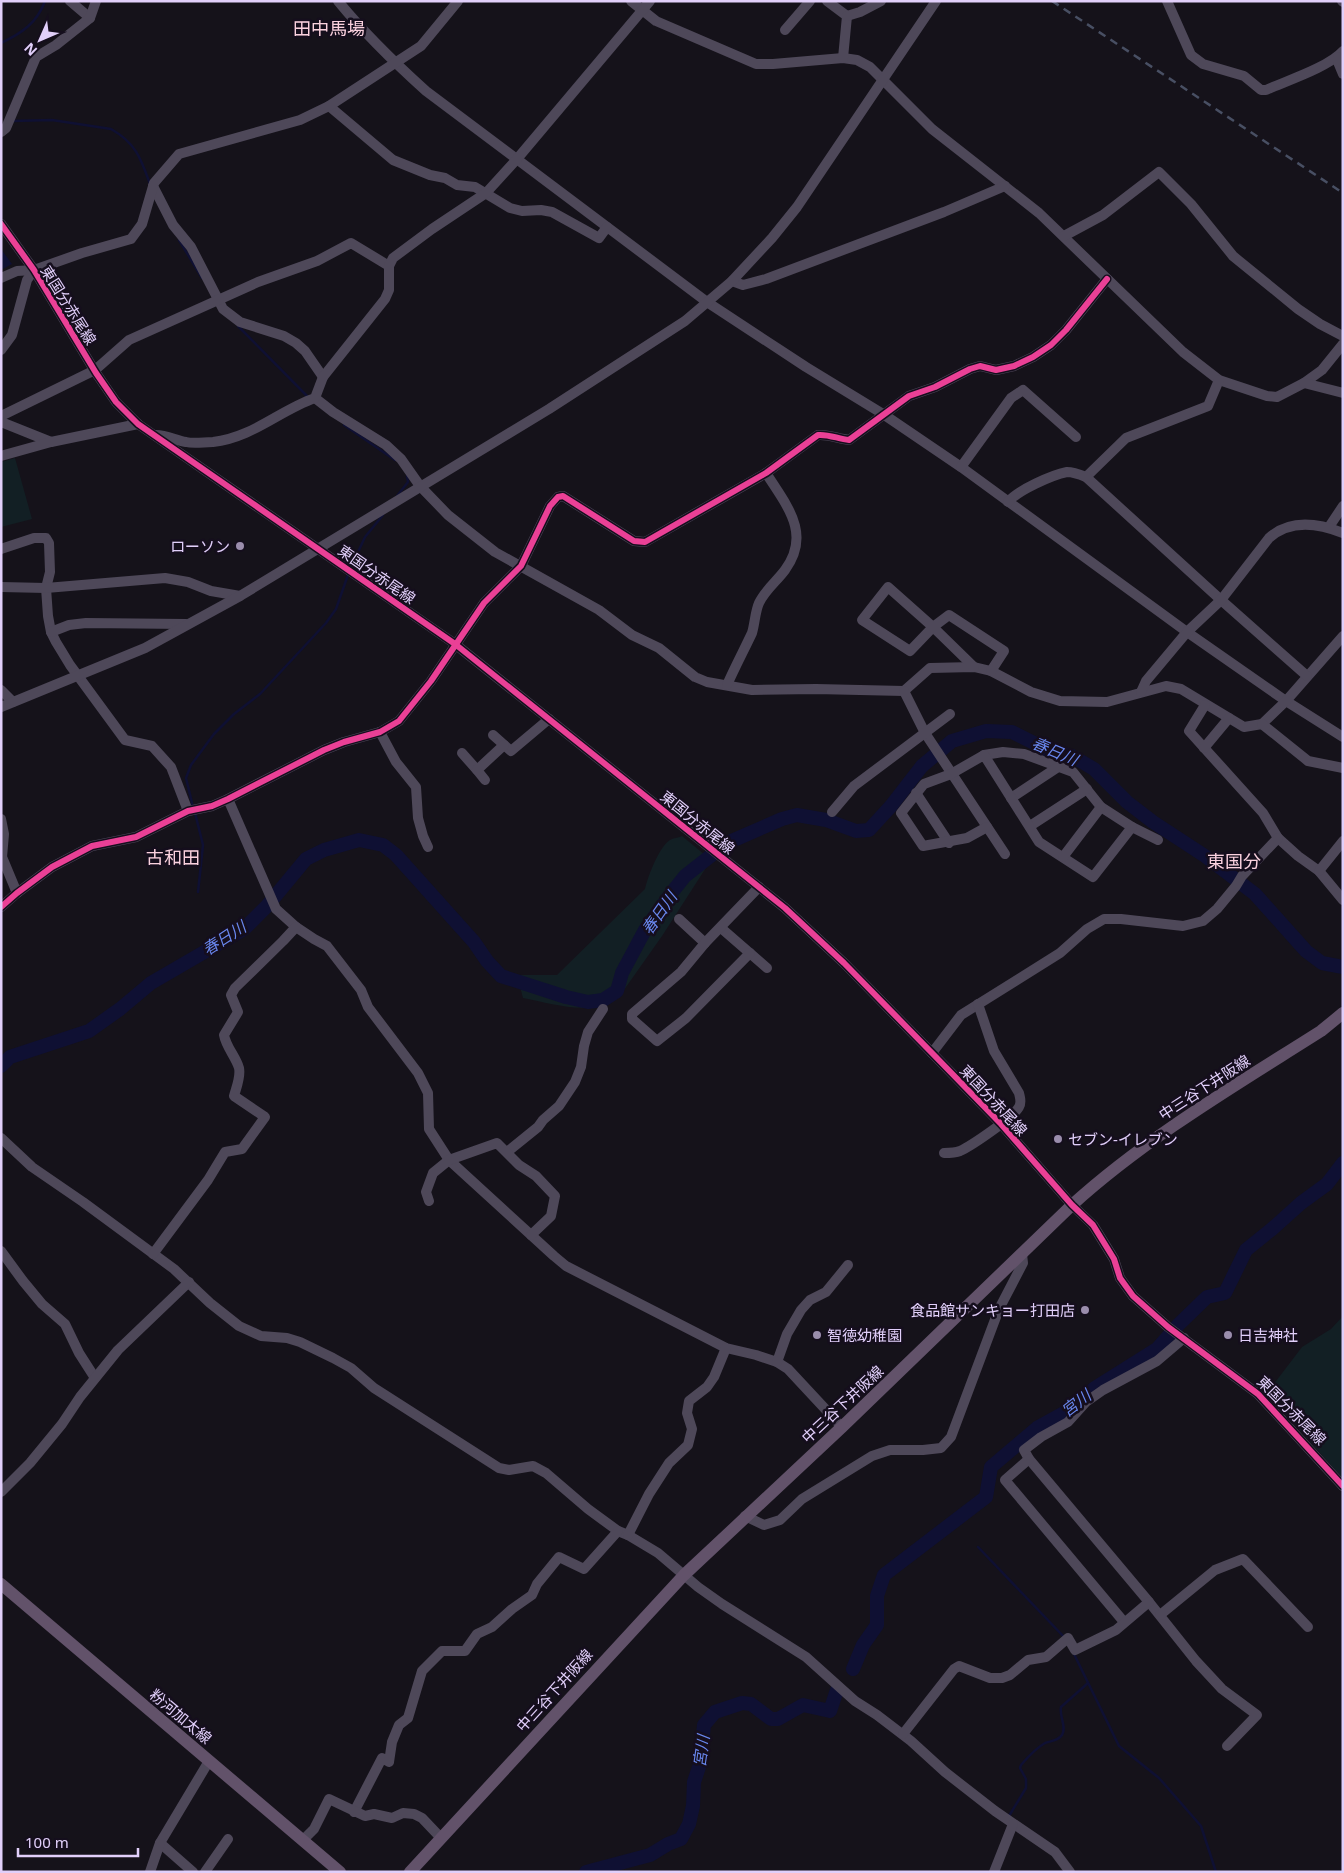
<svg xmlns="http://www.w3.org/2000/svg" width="1344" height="1873" viewBox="0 0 1344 1873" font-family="'Noto Sans','Noto Sans JP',sans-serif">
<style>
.green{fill:#121f24}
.water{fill:#0f1033}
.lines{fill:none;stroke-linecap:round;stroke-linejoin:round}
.stream{stroke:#0f1033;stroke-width:2.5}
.river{stroke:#0f1033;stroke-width:14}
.minor{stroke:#4e4859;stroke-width:10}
.major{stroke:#62526a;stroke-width:12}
.rail{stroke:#484f63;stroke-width:2.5;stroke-dasharray:8 6;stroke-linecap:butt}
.cycleway-casing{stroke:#150e1d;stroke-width:9}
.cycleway{stroke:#ea4096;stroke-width:6}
.poi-dot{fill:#9a8dac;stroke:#150e1d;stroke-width:2}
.labels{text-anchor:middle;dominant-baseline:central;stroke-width:5;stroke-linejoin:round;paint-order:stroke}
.street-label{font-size:15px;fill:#e1cffa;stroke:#150e1d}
.poi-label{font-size:15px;fill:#e1cffa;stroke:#150e1d;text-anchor:start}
.water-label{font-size:16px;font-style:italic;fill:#6987ee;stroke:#150e1d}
.quarter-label{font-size:18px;fill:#fad1de;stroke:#150e1d}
</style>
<rect width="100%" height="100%" fill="#15121a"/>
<g class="green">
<polygon points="15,458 32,519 1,527 1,462"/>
<path d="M682,836l29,24 -49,76 -43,61c-29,20 -64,7 -96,1l-6,-23h40l88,-86c3,-13 14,-42 25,-49 3,-2 8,-2 12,-4z"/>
<polygon points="1343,1316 1343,1479 1267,1393 1302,1347 1331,1329"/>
</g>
<polygon class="water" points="1,249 12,264 1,270"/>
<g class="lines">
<g class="stream">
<path d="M1,43c21,-10 36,-20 44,-42"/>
<path d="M12,121l40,-1 59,9c25,14 30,30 39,55"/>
<polyline points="179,240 202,278"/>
<polyline points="238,326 308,397"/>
<polyline points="344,425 395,460"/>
<polyline points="397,496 408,482 407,476"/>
<polyline points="351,567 365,537 383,515"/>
<polyline points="193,807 186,778 191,765 214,734 234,714 260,694 326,623 336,609 349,572"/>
<polyline points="195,813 203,845 198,892"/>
<polyline points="978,1547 1065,1638"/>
<polyline points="1073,1652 1119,1746 1159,1778 1201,1826 1216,1872"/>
<path d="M1009,1816l17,-28v-9l-6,-11 1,-3c6,-7 15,-17 24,-22 5,-2 13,-2 17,-8 5,-8 -3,-19 -1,-28l27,-24"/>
</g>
<g class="river">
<polyline points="1,1066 10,1057 89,1031 120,1009 151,983 244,929 267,906 306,859 324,850 359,840 383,845 396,855 474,942 487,961 501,976 566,997 588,1002 603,1000 617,991 622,973 645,930 673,891 685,876 727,843 782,819 797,815 826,820 856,831 869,830 891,806 922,766 952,741 986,731 1012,732 1054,753 1072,756 1094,769 1127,802 1153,822 1205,856 1255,894 1306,951 1322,963 1343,967"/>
<polyline points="853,1669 863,1645 877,1625 877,1596 884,1575 986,1497 991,1467 1037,1428 1066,1412 1095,1388 1157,1349 1178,1325 1207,1297 1225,1293 1246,1250 1272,1229 1301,1203 1327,1184 1343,1163"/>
<polyline points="586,1872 650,1855 668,1844 681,1839 689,1824 693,1806 694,1782 700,1764 704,1725 715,1712 742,1703 751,1704 771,1719 778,1719 803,1705 830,1711 837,1690"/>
</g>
<g class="minor">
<polyline points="70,1 90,18"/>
<path d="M338,1c27,33 57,62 88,90l281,211 99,65 77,47 78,53 226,165 99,69 57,36"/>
<polyline points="631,1 656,21 756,64 773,64 843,58 857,60 870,67 932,129 1039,213 1183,352 1219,380 1267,396 1277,397 1304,383 1322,370 1343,344"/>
<polyline points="827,1 847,16 843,58"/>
<path d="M1167,1l24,54 12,9 41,12 17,14h5c20,-9 63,-23 77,-39"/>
<polyline points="1342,1 1343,2"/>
<polyline points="847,16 860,12 881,1"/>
<polyline points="785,30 810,1"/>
<polyline points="1338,57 1338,62 1343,74"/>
<polyline points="329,106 393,160 430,175 445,178 457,185 475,187 510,208 522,211 541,210 552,212 599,238 607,227"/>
<polyline points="1,132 6,128 36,57 56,45 90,18 96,1"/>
<polyline points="153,186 173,225 191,247 223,309 240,322 284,336 296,343 305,351 323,377"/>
<polyline points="1,224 34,270 96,373 116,402 138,424 455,644 785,908 844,963 932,1053 1001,1124 1072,1205 1093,1225 1114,1259 1120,1278 1133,1296 1168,1327 1258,1394 1343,1486"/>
<polyline points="1064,236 1103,215 1159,172 1191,204 1233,256 1298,309 1320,324 1343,336"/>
<polyline points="1,278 17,271 34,270 82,253 131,239 142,224 154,183 179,154 300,120 329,106 421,46 458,1"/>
<polyline points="732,281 743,285 766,279 944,212 1005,186"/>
<polyline points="1,350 12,335 27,280 34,270"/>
<polyline points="1304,383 1343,393"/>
<polyline points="315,398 333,412 386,445 401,459 420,486 448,515 495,552 599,610 632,635 659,648 695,677 707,682 752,690 816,689 904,691 930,668 974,667 991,671 1031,692 1060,701 1107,702 1166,686 1181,689 1244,727 1262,724 1286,701 1343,636"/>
<polyline points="1,416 95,370 129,340 258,282 317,261 351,243 389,266"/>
<polyline points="1,422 51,442"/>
<path d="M156,435c11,0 19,5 30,7 8,2 18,0 27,0 39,-4 67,-32 102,-44l8,-21 62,-78 4,-9v-24l4,-8 39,-29 54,-36 31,-34 133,-158"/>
<polyline points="1,456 51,442 138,424"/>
<polyline points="961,467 1011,398 1023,390 1076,437"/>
<polyline points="1086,477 1126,438 1208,406 1219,380"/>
<path d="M1008,502c10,-12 44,-27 59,-30 6,0 14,3 19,5l135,123 86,76"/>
<polyline points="1329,527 1343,506"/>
<polyline points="1,549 34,538 46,538 49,543 50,572 46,588 48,616 51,632 56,642 70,665 125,740 152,746 171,767 188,811"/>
<polyline points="1,587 46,588 165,578 188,582 211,591 240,596"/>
<polyline points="51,632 69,625 86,623 186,624"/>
<polyline points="974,667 933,627 888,587 862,620 910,651 933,627 949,615 1004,651 991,671"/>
<path d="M727,685c8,-18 17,-35 25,-52 3,-10 3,-21 7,-30 6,-13 18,-22 26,-33 27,-37 1,-65 -19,-97"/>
<polyline points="1,690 13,702"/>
<polyline points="904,691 925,733 1005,854"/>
<path d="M1141,692l5,-11 41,-49 34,-32 48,-62c21,-19 49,-15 74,-5"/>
<polyline points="1205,705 1189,731 1263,813 1278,838 1298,856 1319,871 1343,900"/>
<polyline points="1,707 145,648 240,596 549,409 685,321 732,281 772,238 797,207 936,1"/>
<polyline points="1262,724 1308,761 1343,768"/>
<polyline points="380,732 396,762 416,787 418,818 423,836 428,847"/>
<polyline points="493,735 511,751 549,719"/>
<polyline points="1204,748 1229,718"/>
<polyline points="462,753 477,770"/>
<polyline points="984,755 1003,752 1024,754 1073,772 1101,807 1132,827 1158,840"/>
<polyline points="485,780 477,770 504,745"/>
<polyline points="916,793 949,843"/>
<polyline points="1011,798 1058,767"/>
<polyline points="228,799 276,909 296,927 314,939 327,946 361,990 368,1007 418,1073 428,1093 429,1129 449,1160 554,1256 566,1266 726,1348 756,1355 777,1362 788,1369 842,1427"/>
<polyline points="832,812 854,786 950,714"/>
<polyline points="1,819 4,834 2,857 17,893"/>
<polyline points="1030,826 1087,789"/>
<polyline points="987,827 967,838 923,846 901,813 924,784 951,774 984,755 1039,842 1093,877 1132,827"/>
<polyline points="1063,857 1101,807"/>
<polyline points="1319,871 1343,841"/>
<path d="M1,907l16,-14 35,-26 40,-21 44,-9 52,-26 24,-5 16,-7 96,-49 20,-8 36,-10 19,-11 32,-40 53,-78 37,-37 29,-60 8,-9 5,-1 71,45 11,1 121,-69 52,-38c11,-1 20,4 31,5l60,-44 26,-9 35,-18 10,-3 16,4 18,-4 19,-9 18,-12 15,-15 41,-51"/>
<polyline points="679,919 705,943"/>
<polyline points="721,928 767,968"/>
<polyline points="750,953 686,1018 657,1041 632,1019 632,1014 681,972 705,943 759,887"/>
<polyline points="932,1053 961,1015 1060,953 1087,929 1104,919 1121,919 1183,926 1203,921 1217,909 1236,886 1242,876 1278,838"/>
<polyline points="1,1138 32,1167 83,1202 174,1269 210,1303 239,1326 261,1336 287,1338 300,1342 333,1358 351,1368 374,1388 499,1468 509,1470 533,1466 546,1473 588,1509 618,1531 628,1535 658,1553 698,1587 722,1604 806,1657 855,1701 877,1715 911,1741 945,1772 995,1811 1055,1852 1070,1872"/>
<polyline points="507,1152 538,1127 543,1120 559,1106 575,1082 581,1067 584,1046 588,1032 603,1009"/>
<path d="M944,1153c6,0 11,0 16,-2 11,-5 54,-34 59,-44 3,-5 1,-9 0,-14l-25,-42 -16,-47"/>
<polyline points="429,1201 426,1192 433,1173 449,1160 497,1143 519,1165 536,1176 555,1196 551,1216 531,1235"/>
<polyline points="1,1251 23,1281 42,1304 65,1324 79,1353 95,1378"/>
<path d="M153,1254l55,-74 17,-28 17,-3 23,-32 -31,-21c2,-8 7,-19 5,-28 -3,-11 -13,-21 -15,-33l14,-23 -7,-17 4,-7 48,-47 13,-14"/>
<polyline points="1184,1338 1157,1361 1103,1390 1086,1402 1068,1422 1041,1437 1024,1450 1029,1459 1149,1602 1196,1661 1222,1689 1257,1715 1227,1746"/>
<polyline points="777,1362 787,1334 801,1310 810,1300 826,1292 848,1265"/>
<polyline points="1029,1459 1005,1480 1124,1622"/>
<polyline points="1,1492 30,1463 62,1424 80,1397 118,1350 189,1282"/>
<polyline points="745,1516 764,1525 780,1520 802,1499 872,1456 890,1450 923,1450 941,1448 951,1437 999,1309 1023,1263 1022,1254"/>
<polyline points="628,1535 649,1494 669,1463 688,1445 692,1429 687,1413 689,1401 707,1387 714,1377 726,1348"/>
<polyline points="1160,1615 1215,1570 1243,1559 1308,1627"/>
<polyline points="903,1734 954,1669 959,1666 990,1678 1002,1678 1010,1675 1028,1660 1046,1657 1068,1638 1075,1650 1116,1630 1149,1602"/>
<polyline points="354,1812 382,1758 389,1762 392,1742 399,1725 408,1718 422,1671 442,1651 465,1651 477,1634 492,1627 512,1609 532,1595 537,1584 559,1557 584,1569 618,1531"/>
<polyline points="303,1840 314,1829 329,1799 365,1816 374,1814 392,1818 403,1813 414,1814 422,1818 441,1838"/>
<polyline points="160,1843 193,1872"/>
<polyline points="150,1872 160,1843 209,1761"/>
<polyline points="205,1872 228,1839"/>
<polyline points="994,1872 1013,1824"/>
</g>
<g class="major">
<polyline points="1,1584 340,1872"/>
<path d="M410,1872l274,-297 158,-148 230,-222c75,-68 164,-120 249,-174l22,-18"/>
</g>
<polyline class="rail" points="1052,1 1343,193"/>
<defs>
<g id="cycleway">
<polyline points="1,224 34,270 96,373 116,402 138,424 455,644 785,908 844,963 932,1053 1001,1124 1072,1205 1093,1225 1114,1259 1120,1278 1133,1296 1168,1327 1258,1394 1343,1486"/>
<path d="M1,907l16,-14 35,-26 40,-21 44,-9 52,-26 24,-5 16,-7 96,-49 20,-8 36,-10 19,-11 32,-40 53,-78 37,-37 29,-60 8,-9 5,-1 71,45 11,1 121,-69 52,-38c11,-1 20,4 31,5l60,-44 26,-9 35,-18 10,-3 16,4 18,-4 19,-9 18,-12 15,-15 41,-51"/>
</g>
</defs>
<use href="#cycleway" class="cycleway-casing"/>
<use href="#cycleway" class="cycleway"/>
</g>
<g class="poi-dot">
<circle cx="240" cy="546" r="5"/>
<circle cx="1058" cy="1139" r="5"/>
<circle cx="1085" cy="1310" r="5"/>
<circle cx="817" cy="1335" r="5"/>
<circle cx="1228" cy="1335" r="5"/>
</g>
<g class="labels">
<g class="street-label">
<text transform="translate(69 305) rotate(58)">東国分赤尾線</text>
<text transform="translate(377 574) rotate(35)">東国分赤尾線</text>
<text transform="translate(698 822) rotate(39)">東国分赤尾線</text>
<text transform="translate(1204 1087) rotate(-33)">中三谷下井阪線</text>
<text transform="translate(994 1100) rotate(47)">東国分赤尾線</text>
<text transform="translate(842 1404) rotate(-43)">中三谷下井阪線</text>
<text transform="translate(1292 1410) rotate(45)">東国分赤尾線</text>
<text transform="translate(554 1690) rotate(-48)">中三谷下井阪線</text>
<text transform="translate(181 1716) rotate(40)">粉河加太線</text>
</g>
<g class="poi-label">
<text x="230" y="546" text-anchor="end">ローソン</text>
<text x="1068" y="1139">セブン-イレブン</text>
<text x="1075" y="1310" text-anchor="end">食品館サンキョー打田店</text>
<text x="827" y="1335">智徳幼稚園</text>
<text x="1238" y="1335">日吉神社</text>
</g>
<g class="water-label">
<text transform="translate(1055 751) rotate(23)">春日川</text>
<text transform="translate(659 913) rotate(-55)">春日川</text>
<text transform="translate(224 938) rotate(-33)">春日川</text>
<text transform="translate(1076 1403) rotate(-38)">宮川</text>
<text transform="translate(701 1751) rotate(-82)">宮川</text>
</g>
<g class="quarter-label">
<text x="329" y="28">田中馬場</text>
<text x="173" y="857">古和田</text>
<text x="1234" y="861">東国分</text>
</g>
</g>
<rect width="1344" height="1873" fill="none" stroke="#e1cffa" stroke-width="5"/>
<g transform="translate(40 40) rotate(225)" stroke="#150e1d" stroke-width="4" paint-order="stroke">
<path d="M0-4L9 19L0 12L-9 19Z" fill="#e1cffa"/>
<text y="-8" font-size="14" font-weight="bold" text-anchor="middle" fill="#e1cffa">N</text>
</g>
<path d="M18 1848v8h120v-8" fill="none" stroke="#e1cffa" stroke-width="2.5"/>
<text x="25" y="1848" font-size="15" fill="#e1cffa" stroke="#150e1d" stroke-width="4" paint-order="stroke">100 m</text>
</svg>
